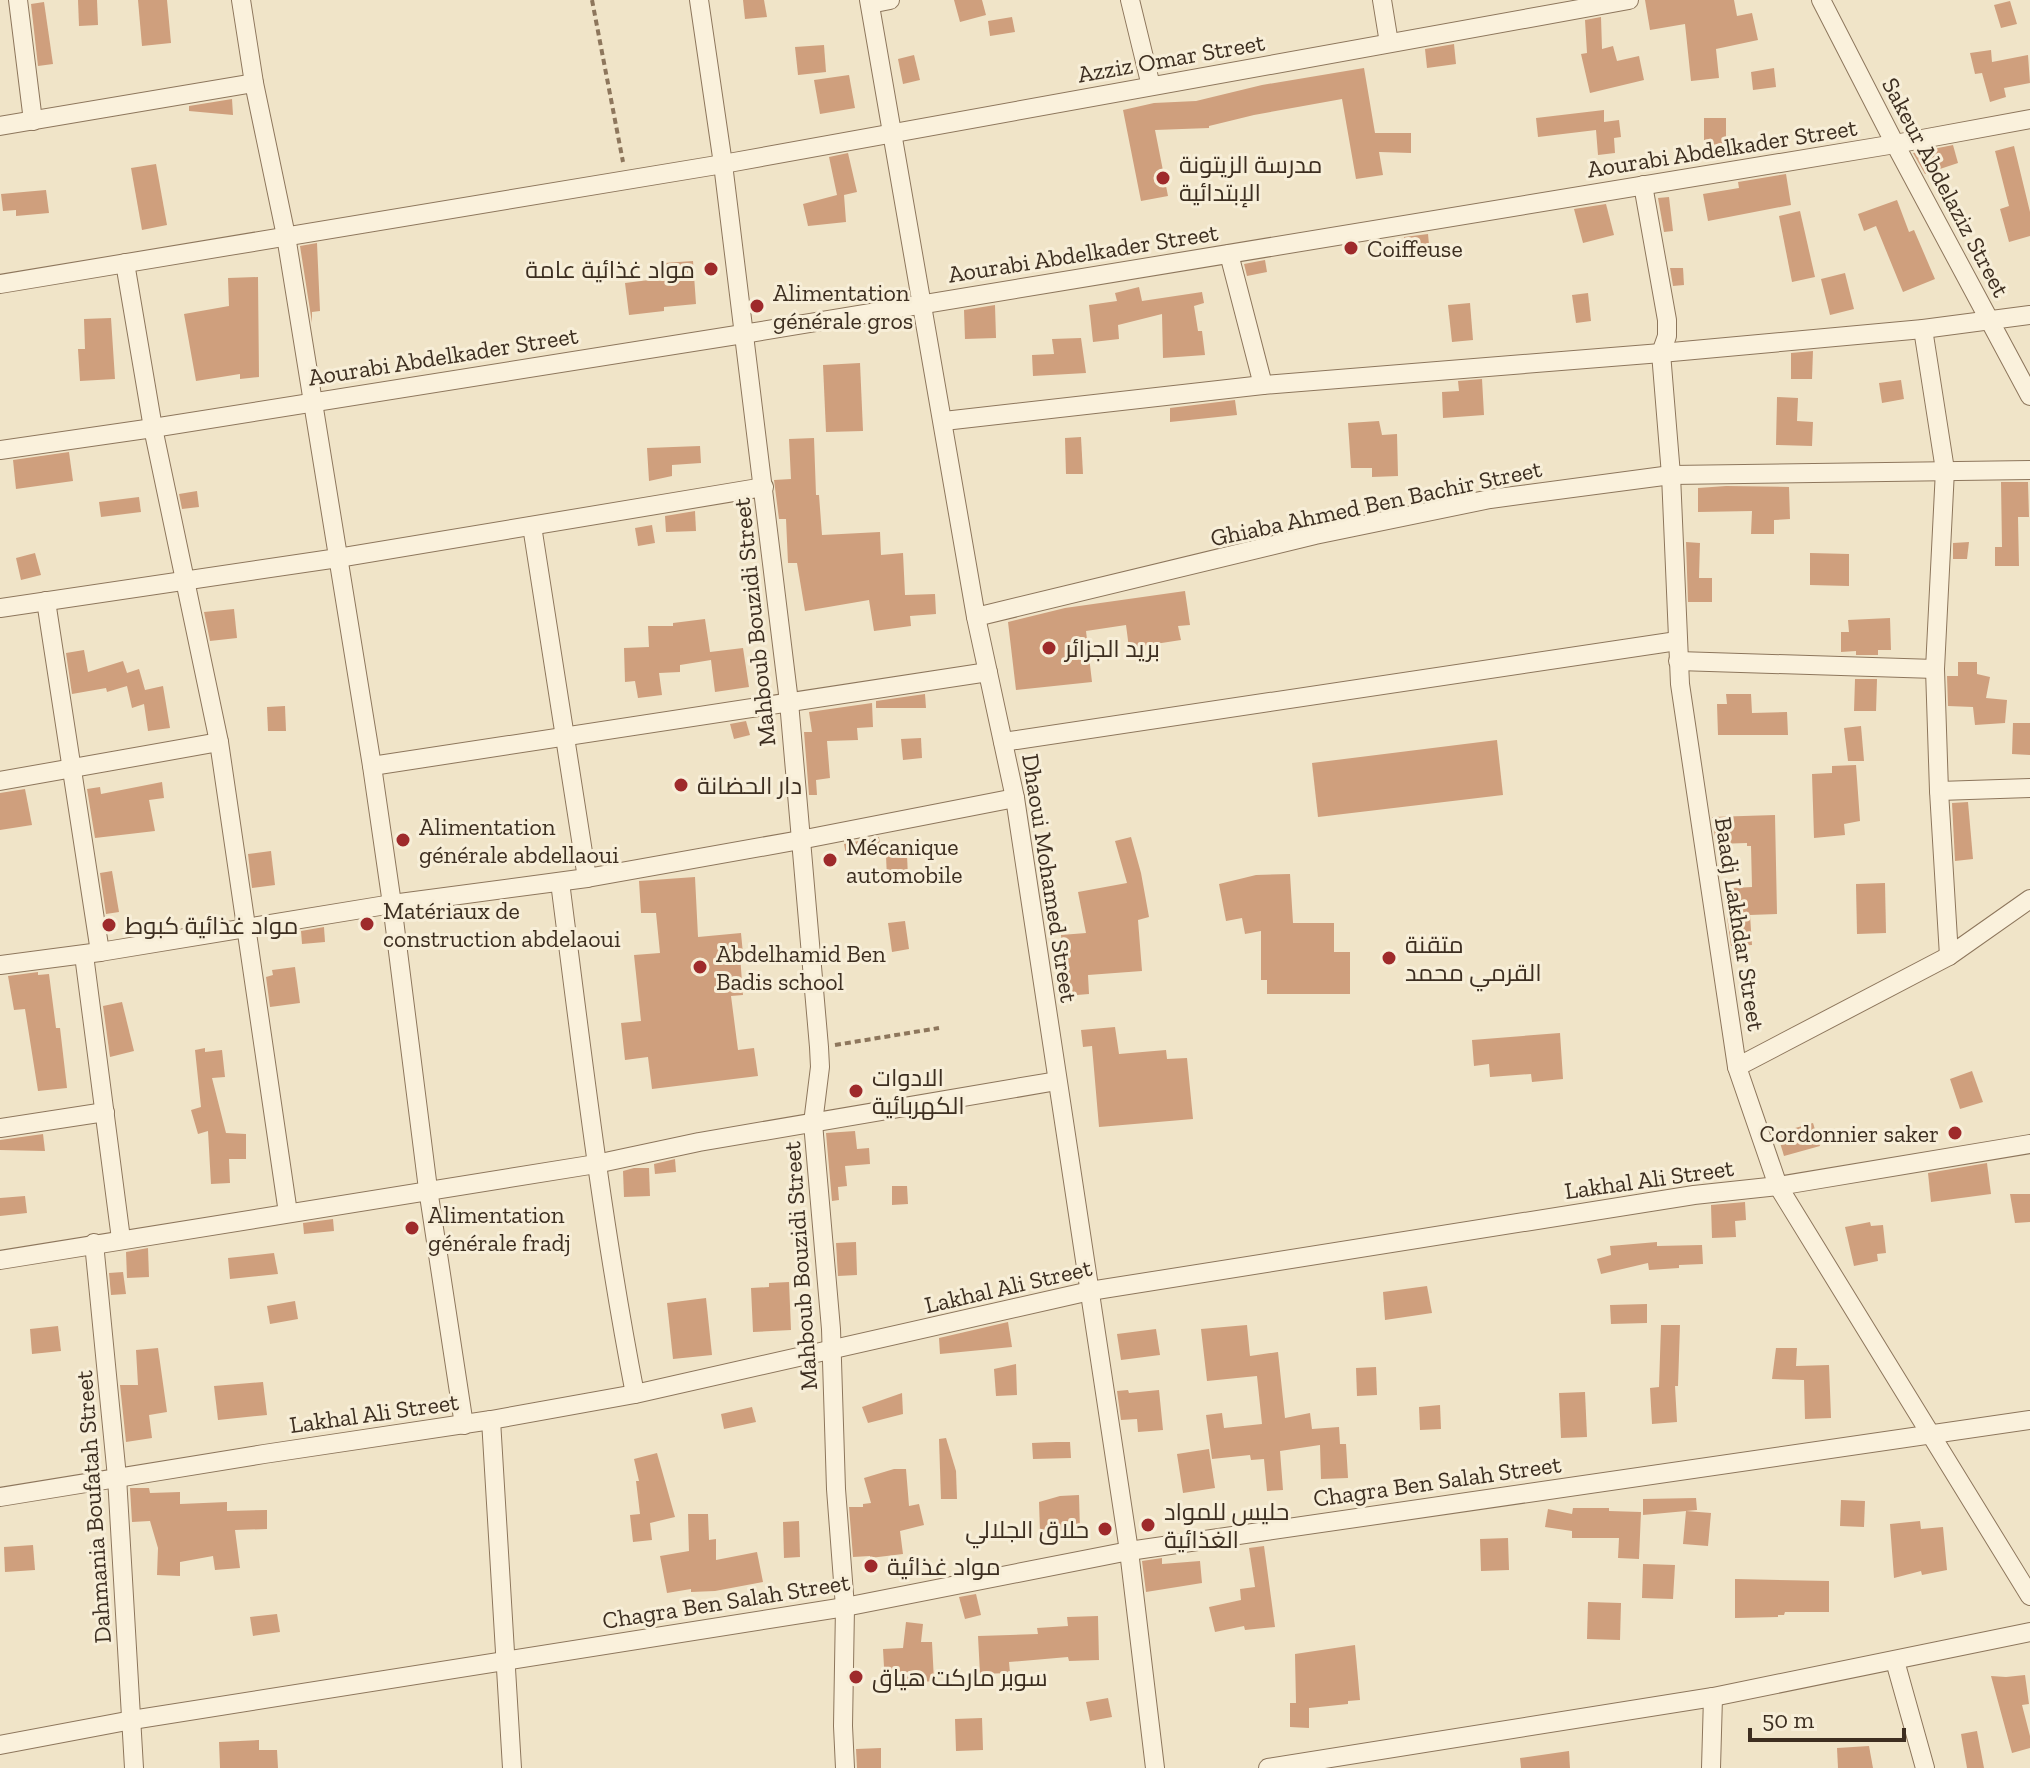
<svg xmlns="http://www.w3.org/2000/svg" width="2030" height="1768" viewBox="0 0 2030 1768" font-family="'Zilla Slab',Cairo,serif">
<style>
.building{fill:#cf9f7d}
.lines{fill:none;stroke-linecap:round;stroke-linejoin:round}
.street-casing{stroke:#8d765c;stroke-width:20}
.path{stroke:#8d765c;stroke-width:4;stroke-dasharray:6 4;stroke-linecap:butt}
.street{stroke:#faf1dc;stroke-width:18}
.poi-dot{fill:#9e2a2b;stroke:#f7eed8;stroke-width:3}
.labels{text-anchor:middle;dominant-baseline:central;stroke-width:6;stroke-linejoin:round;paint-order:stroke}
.street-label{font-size:24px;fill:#3d2e20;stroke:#f7eed8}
.poi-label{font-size:24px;fill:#3d2e20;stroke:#f7eed8;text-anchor:start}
</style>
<rect width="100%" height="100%" fill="#f0e4c8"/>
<g class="building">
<polygon points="78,0 97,0 98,25 79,26"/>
<polygon points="138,0 167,0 171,43 142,46"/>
<polygon points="743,0 764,0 767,17 745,19"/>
<polygon points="954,0 982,0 986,15 960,22"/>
<polygon points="1645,0 1734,0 1737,16 1752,13 1758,40 1716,49 1719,78 1691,81 1685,24 1650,30"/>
<polygon points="2010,1 2017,24 2001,28 1994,5"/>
<polygon points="44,2 53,64 38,66 31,4"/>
<polygon points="1012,17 1015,32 990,36 988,21"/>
<polygon points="1601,17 1602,49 1613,46 1617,61 1639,56 1644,80 1590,93 1581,54 1587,53 1585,20"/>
<polygon points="1454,44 1456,64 1427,68 1425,49"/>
<polygon points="824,45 826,72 798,75 795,47"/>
<polygon points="1991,50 1992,62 2028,55 2030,83 2004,88 2006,97 1990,102 1982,73 1975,74 1970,53"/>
<polygon points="914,55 920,80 903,84 898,59"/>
<polygon points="1364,68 1375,133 1411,133 1411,153 1379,152 1383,175 1356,179 1342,99 1254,115 1209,126 1209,128 1155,130 1168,196 1141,201 1123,110 1154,103 1196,101 1262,85"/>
<polygon points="1774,68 1776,87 1753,90 1751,72"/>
<polygon points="849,75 855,108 820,114 814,80"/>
<polygon points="232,99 233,115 189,111 189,106"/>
<polygon points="1604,110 1604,122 1619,120 1621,137 1614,138 1615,153 1598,155 1596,130 1538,137 1536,118"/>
<polygon points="1704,118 1726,118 1726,144 1704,145"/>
<polygon points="1953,145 1958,163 1925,174 1913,153"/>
<polygon points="2014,146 2030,212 2030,236 2009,242 2000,209 2009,206 1995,151"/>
<polygon points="848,153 857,192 844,195 846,222 808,226 803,204 837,195 829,157"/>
<polygon points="156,164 167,225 142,230 131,168"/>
<polygon points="1786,174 1791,205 1708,221 1703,194 1739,188 1738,182"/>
<polygon points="46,190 49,213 16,216 16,210 3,211 1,194"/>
<polygon points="1669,197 1673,231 1664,232 1658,198"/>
<polygon points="1897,200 1909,232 1914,230 1935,279 1903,292 1876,226 1864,231 1858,214"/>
<polygon points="1606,204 1614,235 1583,243 1574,209"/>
<polygon points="1800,211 1815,277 1792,282 1779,216"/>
<polygon points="1428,234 1430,255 1406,257 1404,237"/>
<polygon points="317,243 320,311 312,312 312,323 300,246"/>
<polygon points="1265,260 1267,272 1247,276 1244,264"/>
<polygon points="693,261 696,304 664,307 664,311 629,315 625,283 665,278 664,263"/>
<polygon points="1670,268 1683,268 1684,285 1673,286"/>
<polygon points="1845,273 1854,309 1830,315 1821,279"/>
<polygon points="258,277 259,377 240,379 240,374 196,381 184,314 229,306 228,278"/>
<polygon points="1139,287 1142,301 1202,292 1204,303 1194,306 1198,331 1202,331 1205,355 1163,358 1162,314 1118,325 1119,339 1093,342 1089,305 1117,301 1115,293"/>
<polygon points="1588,293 1591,321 1576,323 1572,295"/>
<polygon points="1470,303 1473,340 1452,342 1448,305"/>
<polygon points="995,305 996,338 965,339 964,310"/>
<polygon points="111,318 115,379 80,381 78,349 85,349 84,319"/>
<polygon points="1081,338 1086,373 1033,376 1032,355 1054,354 1052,339"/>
<polygon points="1813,351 1812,379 1791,379 1791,353"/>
<polygon points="860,363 863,431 826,432 823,365"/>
<polygon points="1482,379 1484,415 1443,418 1442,392 1459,391 1458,381"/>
<polygon points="1901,380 1904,399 1882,403 1879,383"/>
<polygon points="1777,397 1798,398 1797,421 1813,422 1812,446 1776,445"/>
<polygon points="1235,400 1237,415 1170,422 1170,408"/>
<polygon points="1379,421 1382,435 1397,434 1398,476 1372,477 1372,468 1351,468 1348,423"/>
<polygon points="1081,437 1083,474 1066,474 1065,438"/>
<polygon points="814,438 816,495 819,495 822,535 880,532 881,555 903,553 905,595 935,594 936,614 910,616 911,626 874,631 869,600 805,611 797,563 788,563 786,519 779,519 774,480 791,479 789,439"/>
<polygon points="700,446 701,463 672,465 672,476 649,481 647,448"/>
<polygon points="69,452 73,481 16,489 13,460"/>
<polygon points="2001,482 2028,482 2029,517 2018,517 2019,566 1995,566 1995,547 2002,547"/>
<polygon points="1726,486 1789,487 1790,519 1774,520 1774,534 1751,534 1752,511 1698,512 1698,488"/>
<polygon points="197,491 199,507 182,509 179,494"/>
<polygon points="139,497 141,512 101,517 99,502"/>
<polygon points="695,511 696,531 666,532 665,516"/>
<polygon points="652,525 655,543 638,546 635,528"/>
<polygon points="1686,542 1700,543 1699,578 1712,578 1712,602 1688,602"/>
<polygon points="1969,542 1967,559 1953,559 1953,543"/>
<polygon points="35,553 41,575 21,580 16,558"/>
<polygon points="1810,553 1849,554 1849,586 1810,585"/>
<polygon points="1185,591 1190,625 1178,626 1181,640 1129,648 1126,625 1086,631 1092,682 1016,690 1008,622 1065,608"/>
<polygon points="234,609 237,638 210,641 204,612"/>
<polygon points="1890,618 1891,650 1878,650 1878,655 1856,655 1856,651 1841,652 1841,632 1849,632 1848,620"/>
<polygon points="705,619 710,652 743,648 749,687 715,692 711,660 680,665 680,672 659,673 662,695 638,698 635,681 625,682 624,648 649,647 648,626 673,626 673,623"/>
<polygon points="84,650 88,672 123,661 127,673 139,669 145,690 163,686 170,728 148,731 144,704 132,708 127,686 107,692 106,688 72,694 66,653"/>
<polygon points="1958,662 1977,662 1977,674 1990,677 1986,698 2007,700 2005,723 1975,725 1973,707 1948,706 1947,676 1958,676"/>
<polygon points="1855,679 1877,679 1876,711 1854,711"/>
<polygon points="925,694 926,708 876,708 876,701"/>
<polygon points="1726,694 1751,694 1752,713 1787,712 1788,735 1718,735 1717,704 1727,704"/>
<polygon points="872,703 873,727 857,728 858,740 827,741 830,778 816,780 817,795 809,795 804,732 812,732 809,712"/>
<polygon points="285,706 286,731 268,731 267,707"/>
<polygon points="746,721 750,735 734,739 730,724"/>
<polygon points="2013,723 2030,723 2030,755 2012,754"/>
<polygon points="1861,726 1864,761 1848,761 1844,728"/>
<polygon points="921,738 922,758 903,760 901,739"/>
<polygon points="1497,740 1503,795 1318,817 1312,763"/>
<polygon points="1856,765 1860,821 1844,824 1845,835 1814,838 1812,774 1832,773 1832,766"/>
<polygon points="162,782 164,798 149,800 155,831 95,838 87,789 100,787 101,794"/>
<polygon points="25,789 32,825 0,830 0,793"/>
<polygon points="1968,802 1973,859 1955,861 1952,803"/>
<polygon points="1775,815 1777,914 1750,915 1752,945 1731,946 1727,917 1734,917 1733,888 1752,887 1751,846 1747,846 1747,843 1716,844 1712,817"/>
<polygon points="879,837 881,850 846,855 844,844"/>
<polygon points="1131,837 1141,873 1149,917 1138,920 1142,971 1088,975 1089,994 1065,996 1061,935 1086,933 1078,892 1127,883 1115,841"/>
<polygon points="271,851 275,885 252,888 248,854"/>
<polygon points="907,855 908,877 887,878 886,856"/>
<polygon points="112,871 119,912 106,914 100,873"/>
<polygon points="1290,874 1293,923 1334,923 1334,952 1350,952 1350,994 1267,994 1267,980 1261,980 1261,931 1245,934 1242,918 1226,921 1219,884 1256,875"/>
<polygon points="695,877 698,937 741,933 743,954 740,955 743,995 731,996 738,1050 754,1048 758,1076 652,1089 648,1057 625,1060 621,1023 641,1021 634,955 660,953 656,913 641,913 639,881"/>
<polygon points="1885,883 1886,933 1857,934 1856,884"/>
<polygon points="905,921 909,949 892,952 888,923"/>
<polygon points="324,927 325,942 302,944 301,931"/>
<polygon points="295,967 300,1003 270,1007 266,977 273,975 272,970"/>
<polygon points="38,972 38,975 49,974 56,1028 60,1028 67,1088 38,1091 25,1009 14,1010 8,976"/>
<polygon points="122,1002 134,1051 110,1057 103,1006"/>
<polygon points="1115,1027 1119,1054 1166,1050 1167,1059 1187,1058 1193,1119 1099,1127 1092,1046 1083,1047 1081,1030"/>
<polygon points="1560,1033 1563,1079 1532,1082 1531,1074 1490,1077 1489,1064 1474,1066 1472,1040"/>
<polygon points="205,1048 205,1052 222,1050 225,1077 212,1078 226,1133 246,1134 246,1159 229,1159 230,1183 211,1184 208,1131 198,1134 191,1110 201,1107 195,1050"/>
<polygon points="1972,1071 1983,1102 1960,1109 1950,1079"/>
<polygon points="1813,1123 1820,1146 1784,1156 1777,1133"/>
<polygon points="855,1131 857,1149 869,1148 870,1164 845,1166 847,1186 838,1187 839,1200 832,1201 826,1133"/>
<polygon points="43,1134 45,1151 0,1150 0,1140"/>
<polygon points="675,1159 676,1172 655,1174 654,1164"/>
<polygon points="1987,1163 1991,1194 1931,1202 1928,1173"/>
<polygon points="634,1168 649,1168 650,1196 624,1197 623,1171"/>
<polygon points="892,1186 907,1186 908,1204 892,1205"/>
<polygon points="2010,1194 2030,1194 2030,1222 2015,1223"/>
<polygon points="25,1196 27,1213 0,1216 0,1198"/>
<polygon points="1745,1202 1746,1220 1735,1221 1736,1237 1712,1238 1711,1205"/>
<polygon points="333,1219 334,1231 304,1234 303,1223"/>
<polygon points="1870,1222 1871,1226 1883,1225 1886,1253 1877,1254 1878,1261 1854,1266 1845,1227"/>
<polygon points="856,1242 857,1275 838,1276 836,1243"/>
<polygon points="1657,1242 1657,1246 1702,1245 1703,1264 1679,1265 1679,1268 1649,1270 1648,1263 1601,1274 1597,1259 1611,1255 1610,1246"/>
<polygon points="148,1248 149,1277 127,1278 126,1252"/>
<polygon points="274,1253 278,1274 230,1279 228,1258"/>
<polygon points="123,1272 126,1294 111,1295 109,1273"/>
<polygon points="789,1282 791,1330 753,1332 751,1288 769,1287 769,1283"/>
<polygon points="1427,1286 1432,1313 1385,1320 1383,1292"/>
<polygon points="706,1298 712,1355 673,1359 667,1303"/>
<polygon points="295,1301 298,1319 270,1324 267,1306"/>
<polygon points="1647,1304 1647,1323 1611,1324 1610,1305"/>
<polygon points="1008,1322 1012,1347 940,1354 939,1338"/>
<polygon points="1247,1325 1250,1356 1278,1352 1285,1418 1310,1413 1312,1429 1339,1427 1340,1444 1346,1444 1348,1478 1321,1479 1320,1445 1280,1451 1283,1490 1267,1491 1264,1459 1251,1460 1250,1455 1212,1459 1206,1415 1222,1413 1224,1428 1262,1424 1257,1376 1207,1381 1201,1329"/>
<polygon points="1661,1325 1680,1325 1678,1386 1675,1386 1677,1422 1652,1424 1650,1388 1659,1387"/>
<polygon points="58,1326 61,1351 32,1354 30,1329"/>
<polygon points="1156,1329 1160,1355 1121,1360 1117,1334"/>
<polygon points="158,1348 167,1412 149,1415 152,1438 126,1442 120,1385 138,1385 136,1350"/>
<polygon points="1776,1348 1797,1348 1796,1366 1829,1365 1831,1418 1805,1419 1804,1380 1772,1379"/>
<polygon points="1016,1364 1017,1395 996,1396 994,1369"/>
<polygon points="1376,1367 1377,1395 1357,1396 1356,1368"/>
<polygon points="263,1382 267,1415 218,1420 214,1386"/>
<polygon points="1128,1390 1129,1393 1159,1390 1163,1430 1138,1432 1137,1419 1121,1420 1117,1391"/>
<polygon points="1585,1392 1587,1437 1561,1438 1559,1393"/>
<polygon points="902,1393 903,1414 868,1423 862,1407"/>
<polygon points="1440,1405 1441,1429 1420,1430 1419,1407"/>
<polygon points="752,1407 756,1422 724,1429 721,1414"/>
<polygon points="946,1438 956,1471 957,1499 941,1499 939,1439"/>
<polygon points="1056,1442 1070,1442 1071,1458 1033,1459 1032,1443"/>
<polygon points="1209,1449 1215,1488 1183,1493 1177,1454"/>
<polygon points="657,1453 675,1517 650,1523 652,1540 633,1542 630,1515 640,1514 636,1481 639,1481 634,1459"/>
<polygon points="894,1469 906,1469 909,1506 919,1504 924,1525 900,1531 903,1554 870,1558 870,1556 853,1557 849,1507 863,1507 863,1504 871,1503 864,1478"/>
<polygon points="130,1488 149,1488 150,1493 180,1492 180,1504 227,1502 227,1511 267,1510 267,1529 235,1530 240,1568 215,1570 213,1556 180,1562 180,1576 157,1575 158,1548 150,1521 132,1522"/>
<polygon points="1079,1495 1080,1530 1040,1532 1039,1502 1060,1496"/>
<polygon points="1696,1498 1697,1510 1686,1511 1711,1513 1708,1546 1683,1544 1686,1511 1643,1515 1643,1499"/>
<polygon points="1841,1500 1865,1501 1864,1527 1840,1526"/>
<polygon points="1573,1508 1609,1508 1609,1511 1641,1512 1639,1559 1618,1558 1619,1538 1572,1538 1572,1531 1545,1527 1548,1509 1572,1514"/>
<polygon points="688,1514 708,1514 709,1540 716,1539 716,1560 757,1552 763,1582 715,1591 691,1592 691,1589 667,1593 660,1556 689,1551"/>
<polygon points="799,1521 800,1557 784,1558 783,1522"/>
<polygon points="1920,1521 1921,1529 1943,1527 1947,1570 1922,1575 1921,1571 1894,1578 1890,1524"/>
<polygon points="1508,1538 1509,1570 1481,1571 1480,1539"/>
<polygon points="33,1545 35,1570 5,1572 4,1547"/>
<polygon points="1264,1546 1275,1627 1245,1630 1244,1626 1215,1632 1209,1607 1241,1600 1240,1589 1255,1587 1249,1548"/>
<polygon points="1162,1558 1162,1564 1200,1561 1202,1583 1146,1592 1142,1561"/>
<polygon points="1643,1564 1675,1565 1673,1599 1642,1598"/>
<polygon points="1735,1579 1829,1581 1829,1612 1785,1612 1784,1615 1778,1615 1778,1617 1735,1618"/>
<polygon points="976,1594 981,1615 965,1619 959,1597"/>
<polygon points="1588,1602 1621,1603 1620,1640 1587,1639"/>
<polygon points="277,1614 280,1632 253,1636 250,1617"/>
<polygon points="1098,1616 1099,1660 1069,1661 1068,1657 1009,1662 1010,1673 980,1674 978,1636 1038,1634 1037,1628 1068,1626 1067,1617"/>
<polygon points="906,1622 923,1624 921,1642 932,1642 934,1681 885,1685 883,1649 903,1648"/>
<polygon points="1355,1645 1360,1700 1348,1701 1348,1704 1309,1708 1309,1728 1290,1727 1290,1703 1296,1703 1295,1654"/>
<polygon points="2025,1675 2029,1704 2022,1705 2030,1736 2030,1748 2012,1753 1991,1676 2006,1677"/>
<polygon points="1108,1698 1112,1717 1090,1721 1086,1702"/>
<polygon points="982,1718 983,1750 956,1751 955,1719"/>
<polygon points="1977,1731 1984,1768 1967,1768 1961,1734"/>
<polygon points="259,1740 259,1750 277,1750 278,1768 220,1768 219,1742"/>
<polygon points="1869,1746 1873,1768 1838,1768 1837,1748"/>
<polygon points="881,1748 881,1768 857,1768 856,1749"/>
<polygon points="1569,1751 1570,1768 1521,1768 1520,1758"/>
</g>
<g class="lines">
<defs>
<g id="street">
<polyline points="18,0 33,121"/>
<polyline points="241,0 254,83 286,236 372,766 392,904 428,1189 464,1425"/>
<polyline points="699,0 723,164 789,702 819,1047 820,1067 813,1123 831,1329 836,1489 845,1607 843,1726 845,1768"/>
<polyline points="869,0 976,617 1015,798 1129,1551 1155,1768"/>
<polyline points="1130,0 1151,86"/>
<polyline points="1382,0 1389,43"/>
<polyline points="1821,0 1895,144 2030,396"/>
<polyline points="870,4 890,0"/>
<polyline points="0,126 254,83"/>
<polyline points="1643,185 1667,320 1667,336 1661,353 1671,475 1680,684 1737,1067 1778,1186 2030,1596"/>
<polyline points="1229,254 1263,385"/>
<polyline points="125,263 153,428 219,742 288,1213"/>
<polyline points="0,284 723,164 1629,0"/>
<polyline points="1923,329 1945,470 1935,669 1939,791 1949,956"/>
<polyline points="944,421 1263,385 1661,353 1923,329 2030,315"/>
<polyline points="0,450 153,428 743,334 1895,144 2030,119"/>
<polyline points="532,526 587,878"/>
<polyline points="46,601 100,952"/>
<polyline points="0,608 338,558 764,487"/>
<polyline points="976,617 1315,535 1490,499 1671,475 2030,470"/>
<polyline points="1678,661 1935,669"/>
<polyline points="1003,742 1677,641"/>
<polyline points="372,766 988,672"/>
<polyline points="0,781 219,742"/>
<polyline points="1939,791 2030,788"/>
<path d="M560,882c22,171 42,342 75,512"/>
<polyline points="84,955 121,1239"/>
<polyline points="0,965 100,952 392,904 587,878 800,840 1015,798"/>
<polyline points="1737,1067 1949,956 2030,899"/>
<polyline points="0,1128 105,1112"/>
<polyline points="94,1243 117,1477 134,1768"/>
<polyline points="0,1260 596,1164 699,1142 1057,1081"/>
<polyline points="491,1420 512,1768"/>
<polyline points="0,1497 264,1454 491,1420 635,1394 1090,1291 1694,1195 1778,1186 2030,1144"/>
<polyline points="1895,1661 1925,1768"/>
<polyline points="0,1745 132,1720 845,1607 1129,1551 2030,1420"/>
<polyline points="1268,1768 1713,1697 2030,1632"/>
<polyline points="1711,1768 1713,1697"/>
</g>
</defs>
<use href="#street" class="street-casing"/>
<g class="path">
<polyline points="592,0 623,162"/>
<polyline points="835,1045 939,1028"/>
</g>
<use href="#street" class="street"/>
</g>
<g class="poi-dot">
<circle cx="1163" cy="178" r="8"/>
<circle cx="1351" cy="248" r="8"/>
<circle cx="711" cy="269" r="8"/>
<circle cx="757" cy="306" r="8"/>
<circle cx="1049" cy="648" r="8"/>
<circle cx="681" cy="785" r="8"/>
<circle cx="403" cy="840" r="8"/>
<circle cx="830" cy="860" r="8"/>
<circle cx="367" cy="924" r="8"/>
<circle cx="109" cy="925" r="8"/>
<circle cx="1389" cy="958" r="8"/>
<circle cx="700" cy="967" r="8"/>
<circle cx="856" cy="1091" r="8"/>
<circle cx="1955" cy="1133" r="8"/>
<circle cx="412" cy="1228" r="8"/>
<circle cx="1148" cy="1525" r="8"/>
<circle cx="1105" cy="1529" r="8"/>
<circle cx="871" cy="1566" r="8"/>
<circle cx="856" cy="1677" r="8"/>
</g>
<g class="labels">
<g class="street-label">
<text transform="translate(1171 58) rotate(-10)">Azziz Omar Street</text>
<text transform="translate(1722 148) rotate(-9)">Aourabi Abdelkader Street</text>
<text transform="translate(1946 187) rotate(62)">Sakeur Abdelaziz Street</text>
<text transform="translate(1083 253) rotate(-9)">Aourabi Abdelkader Street</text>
<text transform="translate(443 356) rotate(-9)">Aourabi Abdelkader Street</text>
<text transform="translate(1376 503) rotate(-12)">Ghiaba Ahmed Ben Bachir Street</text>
<text transform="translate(754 622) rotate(-96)">Mahboub Bouzidi Street</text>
<text transform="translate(1050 878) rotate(81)">Dhaoui Mohamed Street</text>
<text transform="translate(1740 924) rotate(81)">Baadj Lakhdar Street</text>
<text transform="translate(1649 1179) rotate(-8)">Lakhal Ali Street</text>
<text transform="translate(800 1266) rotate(-94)">Mahboub Bouzidi Street</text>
<text transform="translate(1008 1286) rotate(-13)">Lakhal Ali Street</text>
<text transform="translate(374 1413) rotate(-8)">Lakhal Ali Street</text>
<text transform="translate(1437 1481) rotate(-8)">Chagra Ben Salah Street</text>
<text transform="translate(93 1507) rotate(-94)">Dahmania Boufatah Street</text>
<text transform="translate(726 1601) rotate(-9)">Chagra Ben Salah Street</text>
</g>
<g class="poi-label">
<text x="1179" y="164">مدرسة الزيتونة<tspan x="1179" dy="28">الإبتدائية</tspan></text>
<text x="1367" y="248">Coiffeuse</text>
<text x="695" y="269" text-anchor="end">مواد غذائية عامة</text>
<text x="773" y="292">Alimentation<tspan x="773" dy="28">générale gros</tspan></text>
<text x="1065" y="648">بريد الجزائر</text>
<text x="697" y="785">دار الحضانة</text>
<text x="419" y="826">Alimentation<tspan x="419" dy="28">générale abdellaoui</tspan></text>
<text x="846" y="846">Mécanique<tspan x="846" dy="28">automobile</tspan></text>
<text x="383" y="910">Matériaux de<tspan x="383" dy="28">construction abdelaoui</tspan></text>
<text x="125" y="925">مواد غذائية كبوط</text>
<text x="1405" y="944">متقنة<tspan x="1405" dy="28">القرمي محمد</tspan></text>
<text x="716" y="953">Abdelhamid Ben<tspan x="716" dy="28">Badis school</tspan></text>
<text x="872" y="1077">الادوات<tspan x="872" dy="28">الكهربائية</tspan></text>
<text x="1939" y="1133" text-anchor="end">Cordonnier saker</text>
<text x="428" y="1214">Alimentation<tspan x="428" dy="28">générale fradj</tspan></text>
<text x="1164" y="1511">حليس للمواد<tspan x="1164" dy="28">الغذائية</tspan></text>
<text x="1089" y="1529" text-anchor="end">حلاق الجلالي</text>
<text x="887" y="1566">مواد غذائية</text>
<text x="872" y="1677">سوبر ماركت هياق</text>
</g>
</g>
<path d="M1750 1728v12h154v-12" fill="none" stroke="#3d2e20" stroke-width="4"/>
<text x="1762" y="1728" font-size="24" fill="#3d2e20" stroke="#f7eed8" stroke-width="6" paint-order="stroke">50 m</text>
</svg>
